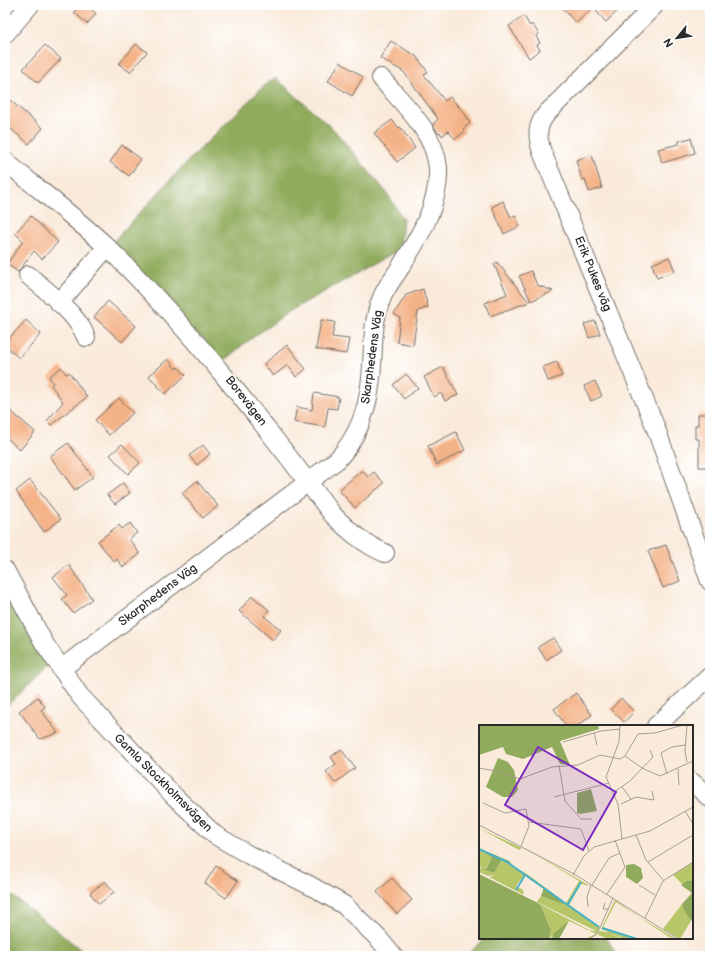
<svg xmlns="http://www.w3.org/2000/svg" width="715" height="961" viewBox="0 0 715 961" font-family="'Balsamiq Sans',sans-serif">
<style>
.forest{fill:#90ab5c;stroke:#5e6b44}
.building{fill:#f4b287}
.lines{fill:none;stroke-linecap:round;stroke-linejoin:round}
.minor-casing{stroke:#736e68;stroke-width:20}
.minor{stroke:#fff;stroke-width:18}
.labels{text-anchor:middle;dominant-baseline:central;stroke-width:4;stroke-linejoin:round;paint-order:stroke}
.street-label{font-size:12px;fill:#2b2b2b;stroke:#fff}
.inset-river{fill:none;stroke:#4ab2c8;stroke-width:2}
.inset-road{fill:none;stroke:#a79e94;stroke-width:1}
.view{fill:#7b2cbf;fill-opacity:0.15;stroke:#7b2cbf;stroke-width:2}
.inset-edge{fill:none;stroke:#2b2b2b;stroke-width:2}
</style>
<rect width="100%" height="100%" fill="#fff"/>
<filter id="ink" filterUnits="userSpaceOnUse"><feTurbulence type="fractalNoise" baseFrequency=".025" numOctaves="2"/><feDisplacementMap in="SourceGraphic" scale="8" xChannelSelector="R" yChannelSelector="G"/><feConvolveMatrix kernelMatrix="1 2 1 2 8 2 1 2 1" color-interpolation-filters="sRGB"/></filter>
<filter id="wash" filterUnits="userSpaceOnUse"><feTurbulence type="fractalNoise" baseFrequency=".012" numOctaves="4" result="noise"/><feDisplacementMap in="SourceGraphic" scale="16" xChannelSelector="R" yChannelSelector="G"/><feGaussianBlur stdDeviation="0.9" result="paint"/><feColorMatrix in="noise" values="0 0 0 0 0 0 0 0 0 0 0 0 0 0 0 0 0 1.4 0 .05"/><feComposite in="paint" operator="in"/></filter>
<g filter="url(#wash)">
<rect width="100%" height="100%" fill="#f9eada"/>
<g class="forest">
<polygon points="276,78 335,131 387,193 403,219 400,249 290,311 244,344 221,363 109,246 184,165 268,82"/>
<polygon points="5,588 47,667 5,708"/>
<polygon points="5,890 89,956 5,956"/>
<polygon points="486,938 607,938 617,956 465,956"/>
</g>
<g id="blocks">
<g class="building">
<polygon points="81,5 87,5 96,14 87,24 74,12"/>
<polygon points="560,5 596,5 576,23"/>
<polygon points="602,5 624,5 606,22 596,11"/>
<polygon points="524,16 530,26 532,24 539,34 536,36 540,43 537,45 540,50 529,58 509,26"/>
<polygon points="391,41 416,56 428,72 424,75 445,101 450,97 465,114 470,123 463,129 465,131 455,139 448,131 442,136 440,132 438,133 433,124 438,119 404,72 380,58"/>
<polygon points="136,44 147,52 130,72 119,64"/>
<polygon points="45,45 61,59 38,83 23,69"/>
<polygon points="340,62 363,77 352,96 328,81"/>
<polygon points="5,96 43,128 29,144 5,124"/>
<polygon points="392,120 399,128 400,127 415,148 397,162 374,133"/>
<polygon points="691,138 695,153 662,163 658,149 679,144 679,141"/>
<polygon points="122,145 141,159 129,176 110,162"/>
<polygon points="592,155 602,188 589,192 585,179 582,180 576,160"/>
<polygon points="503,201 511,217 515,215 520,226 504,234 492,207"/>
<polygon points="31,216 58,242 42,259 34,251 18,272 7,264 23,241 15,233"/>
<polygon points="669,257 675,271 657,278 652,264"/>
<polygon points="497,262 529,302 490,316 485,303 507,294 494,264"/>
<polygon points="531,271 537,285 553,291 531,301 519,276"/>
<polygon points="423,289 428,307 418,311 413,345 397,342 400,318 394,314 406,295"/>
<polygon points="108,301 136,326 122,342 94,317"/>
<polygon points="26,320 41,334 19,358 5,345 5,343"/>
<polygon points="321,320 335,322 332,337 349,339 346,354 316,349"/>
<polygon points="595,321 600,334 589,338 584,324"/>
<polygon points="287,345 306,369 296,377 288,365 273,376 264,364"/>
<polygon points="168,359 176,369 178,367 186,375 165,394 149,376"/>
<polygon points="557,362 562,376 548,381 543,367"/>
<polygon points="61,367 66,374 69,372 87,397 51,425 47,421 63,402 51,385 53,383 49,377"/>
<polygon points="443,367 458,395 445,401 441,393 434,397 424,377"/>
<polygon points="406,374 418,388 404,399 393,385"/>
<polygon points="595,381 602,396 591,401 584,386"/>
<polygon points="314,393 339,397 337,409 328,408 325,427 294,422 297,407 312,410"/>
<polygon points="119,398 133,413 109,435 95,420"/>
<polygon points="5,406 35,432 20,450 5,436"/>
<polygon points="698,414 710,414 710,467 699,467 699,439 695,439 695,425 698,425"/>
<polygon points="456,432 465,450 437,465 428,446"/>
<polygon points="68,443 93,477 75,490 50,456"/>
<polygon points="122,444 140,463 128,474 110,455"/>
<polygon points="203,445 210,454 197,465 189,456"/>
<polygon points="362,470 368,477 374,472 384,483 355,508 339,490"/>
<polygon points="30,480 61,519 44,532 16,491"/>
<polygon points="197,481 218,506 203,518 182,493"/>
<polygon points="123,483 130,493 115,504 107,495"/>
<polygon points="130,523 137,533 129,539 140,554 123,567 117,559 114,562 98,541 119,525 122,529"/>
<polygon points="666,545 680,581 663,588 648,551"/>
<polygon points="69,565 92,599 73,613 62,599 67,595 53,577"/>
<polygon points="252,596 269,610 264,616 281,630 273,640 239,611"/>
<polygon points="553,638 561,650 546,660 538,647"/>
<polygon points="576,693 592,715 577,726 566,726 554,709"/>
<polygon points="38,697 45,707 41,710 58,733 40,739 19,711"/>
<polygon points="621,698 634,712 624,722 611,709"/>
<polygon points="341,749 355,768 335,783 326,772 336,764 331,757"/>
<polygon points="216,866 238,881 226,898 205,883"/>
<polygon points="392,878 412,900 397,914 377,892"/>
<polygon points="105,881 114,892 99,904 90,893"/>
</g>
</g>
</g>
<g filter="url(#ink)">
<use href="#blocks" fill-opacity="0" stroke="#736e68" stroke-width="1"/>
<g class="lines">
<defs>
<g id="minor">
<path d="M655,5l-108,108c-11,13 -10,23 -5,39l113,274 55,155"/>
<polyline points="5,34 30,5"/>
<path d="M5,161c34,29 70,56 102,86 84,82 155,175 226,268 16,16 31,29 52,38"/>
<path d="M28,275c19,16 49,39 58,62"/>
<polyline points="59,303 107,247"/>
<polyline points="5,570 44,643 80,696 175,797 215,835 249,855 311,886 344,905 379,939 393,956"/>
<path d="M61,669l276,-209c22,-24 31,-51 34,-82 3,-27 0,-53 10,-78 3,-10 11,-20 17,-29 19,-30 42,-66 40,-103 -3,-36 -35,-64 -57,-90"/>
<polyline points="656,726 710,676"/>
<polyline points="692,782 710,798"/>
</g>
</defs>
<use href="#minor" class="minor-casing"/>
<use href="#minor" class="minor"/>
</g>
</g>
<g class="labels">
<g class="street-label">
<text transform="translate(593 274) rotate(68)">Erik Pukes väg</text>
<text transform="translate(372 357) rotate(-82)">Skarphedens Väg</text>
<text transform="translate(246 401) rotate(52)">Borevägen</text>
<text transform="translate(158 595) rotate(-37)">Skarphedens Väg</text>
<text transform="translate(163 783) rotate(45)">Gamla Stockholmsvägen</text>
</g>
</g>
<g transform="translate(479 725)">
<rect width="214" height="214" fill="#f9eada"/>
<path d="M0,103l56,26 55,32 -9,-2 -12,21 31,22 -4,8 -3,2 -7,2h-1l11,-5 -27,-13 -20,18 2,-9 -11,-26 49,26 4,1h3l-59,-29 4,-6 21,8 3,-1 -20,-14 -2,3v-4l-18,-14 -9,12 -21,-12 28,16 1,5 -35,-18 4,-1 1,-1 -6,1 -9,-4v-4l15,5 9,-14 -14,-5 3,3 -7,13 -6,-4v-15h5l-5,-3 32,14 3,4 -3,-4 -8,-2 24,14 39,29 13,-22 -43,-26 -14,-7 -3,2zM214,137v19h-7l-4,3 -9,-9zM136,175l24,17 37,22 -7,-2 -53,-35 -13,25 35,12h-14l-14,-6 12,6h-13l-11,-4 1,-4 10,1 -8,-3zM203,179l9,17 -11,18 -17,-10z" fill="#b6c668"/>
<path d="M0,0h119l1,4 -39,12 10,24 -10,-1 -8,-17 -29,12 -17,-5 -3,-7 -24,8zM19,33l10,4 6,8 4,20 -6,7h-9l-17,-10zM112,64l6,22 -17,3 -3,-1v-20zM11,128l19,8 5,6 -12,-7 -8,13 -15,-5 7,1 6,-12 -4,-2zM155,139l7,4 2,10 -6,6 -11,-7v-12zM0,149l61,30 11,26 -2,9h-70zM207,156h7v37l-2,3 -8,-13 -1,-4 10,-11 -11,-8zM65,163l5,3 16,12 -3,1 -21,-8zM90,196l-10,18h-7l1,-5z" fill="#90ab5c"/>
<path class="inset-river" d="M0,124l28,13 92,65M37,165l9,-15M89,179l13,-22M123,203l35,11"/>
<path class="inset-road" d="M141,0l-1,17 -13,35 12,27 4,35M115,8l3,12M84,17l38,-11 19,-2M146,31l17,12 18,8 33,-15M208,37l-2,-11 2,-26M80,40l6,36 16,18h11M0,43l17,3 24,8 32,-12 26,-2 22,-10 20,4 5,-3 13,-22 17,-1 28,-8M199,44l1,16M188,49l-6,-21 11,-6 13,-2M143,62l9,12M135,67l16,-11 23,-24 -3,-7M75,72l55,-14M4,78l22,10 21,-4 3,17 -8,20M142,79l15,-7 18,3 -2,-9M206,86l8,13M50,97l52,7 8,22M0,100l95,49 104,65M157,110l10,25 18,21M169,137l45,-27M94,150l11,-19 10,-9 56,-16 43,-24M113,160l17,-27 11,-5M160,160l16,10M128,169l18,-27 -10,-27M126,178l-2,6h6M109,182l-1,-10 4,-12M166,193l18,-37 30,-19M110,214l8,-5 16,-36"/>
<path class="view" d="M59,22l78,45 -33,58 -78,-45z"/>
<rect width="214" height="214" class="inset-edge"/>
</g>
<rect width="715" height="961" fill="none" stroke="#fff" stroke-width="20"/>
<g transform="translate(677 38) rotate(240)" stroke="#ffffff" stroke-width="3" paint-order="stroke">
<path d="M0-3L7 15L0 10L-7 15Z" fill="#2b2b2b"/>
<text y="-6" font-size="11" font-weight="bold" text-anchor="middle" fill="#2b2b2b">N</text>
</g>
</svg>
